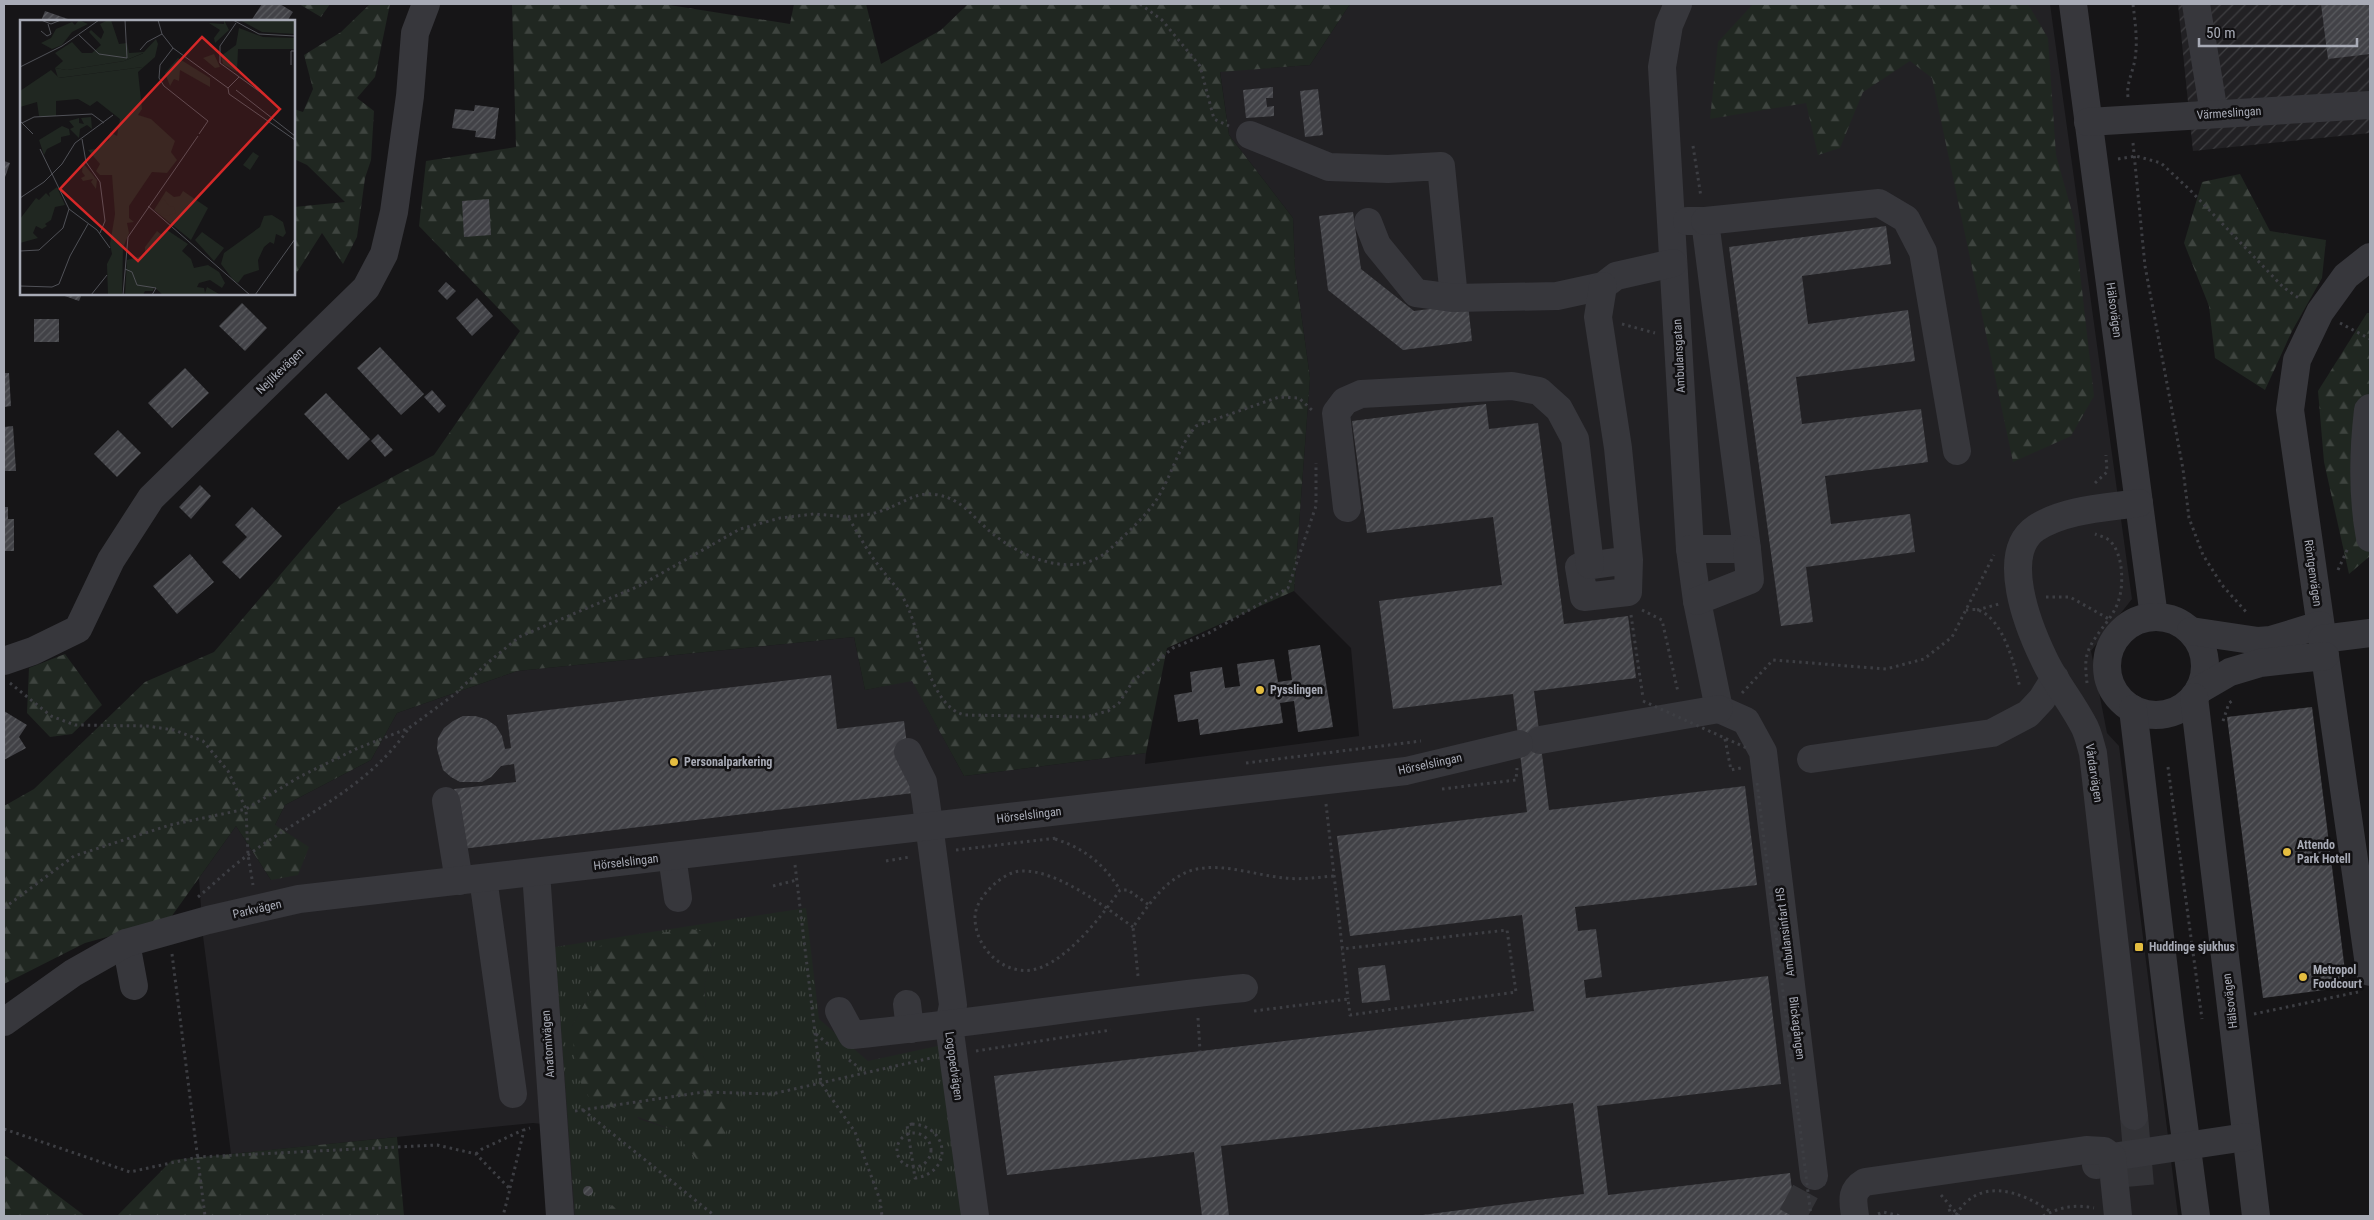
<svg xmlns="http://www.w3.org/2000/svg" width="2374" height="1220" viewBox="0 0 2374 1220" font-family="'Roboto Condensed',sans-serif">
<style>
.built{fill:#222124}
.industrial{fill:url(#industrial-furrows)}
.grass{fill:url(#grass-tufts);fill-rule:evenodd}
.forest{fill:url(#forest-firs)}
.building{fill:url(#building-hatch)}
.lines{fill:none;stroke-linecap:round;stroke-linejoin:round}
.minor-tunnel{stroke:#333337;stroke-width:28;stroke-dasharray:28 14;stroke-linecap:butt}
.path{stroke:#3d3e43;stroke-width:3;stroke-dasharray:2.5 4;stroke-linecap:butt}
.minor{stroke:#37373c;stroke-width:28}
.path-bridge{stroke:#3d3e43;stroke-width:3;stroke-dasharray:2.5 4;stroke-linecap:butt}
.poi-dot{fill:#e4bd40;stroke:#111012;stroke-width:2}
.labels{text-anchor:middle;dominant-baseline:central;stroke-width:5;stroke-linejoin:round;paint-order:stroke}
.street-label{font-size:12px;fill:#a8abb6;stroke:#111012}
.poi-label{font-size:12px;font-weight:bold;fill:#a8abb6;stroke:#111012;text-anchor:start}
.inset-road{fill:none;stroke:#505157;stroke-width:1}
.view{fill:#d62828;fill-opacity:0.15;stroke:#d62828;stroke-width:2.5}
.inset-edge{fill:none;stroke:#a8abb6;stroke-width:2.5}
</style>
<defs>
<pattern id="industrial-furrows" width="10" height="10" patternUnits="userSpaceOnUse" patternTransform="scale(1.25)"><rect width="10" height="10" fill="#222124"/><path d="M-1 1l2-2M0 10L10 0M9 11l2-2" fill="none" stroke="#3f3f42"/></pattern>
<pattern id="grass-tufts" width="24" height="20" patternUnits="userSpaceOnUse" patternTransform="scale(1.25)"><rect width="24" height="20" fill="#202721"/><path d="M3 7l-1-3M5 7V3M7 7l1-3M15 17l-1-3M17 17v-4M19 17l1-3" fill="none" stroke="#3e443f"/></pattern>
<pattern id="forest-firs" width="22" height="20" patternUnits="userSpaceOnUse" patternTransform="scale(1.25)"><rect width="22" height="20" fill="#202721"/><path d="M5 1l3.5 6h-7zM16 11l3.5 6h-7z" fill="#3e443f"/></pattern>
<pattern id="building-hatch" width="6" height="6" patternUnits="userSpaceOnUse" patternTransform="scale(1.25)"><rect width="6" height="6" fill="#424247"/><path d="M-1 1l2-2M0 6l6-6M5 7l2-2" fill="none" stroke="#5a5b5f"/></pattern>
</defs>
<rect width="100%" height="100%" fill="#161517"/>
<polygon class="built" points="1350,4 2050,4 2132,599 2091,651 2107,733 2119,746 2178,1216 567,1216 561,1126 533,1123 231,1154 203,936 199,878 236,826 271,880 275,825 285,805 371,760 397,713 517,671 854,637 865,690 912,680 964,776 1146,753 1145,764 1359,736 1351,648 1294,591 1310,378 1295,269 1293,218 1229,135 1220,71 1310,65"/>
<polygon class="industrial" points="2178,4 2370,4 2370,133 2193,151"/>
<path class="grass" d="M806,908l13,111 49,42 74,-16 24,171h-342l-12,-11 -10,11h-27l-20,-269zM715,934l-11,53 3,32 -13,27 13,15 5,21 20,20 -34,59 -25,-31 -34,-11 -68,-91 24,-43z"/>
<g class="forest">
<polygon points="299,4 330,4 321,17"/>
<polygon points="370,4 390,4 375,77 357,98 374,111 371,160 365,178 357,237 343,264 322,233 294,277 294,207 345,202 307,165 294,159 294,109 303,112 313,89 304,55 341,32"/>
<polygon points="512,4 663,4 790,24 794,4 866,4 881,64 941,30 968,4 1350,4 1310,65 1220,72 1229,135 1293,218 1295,269 1310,378 1294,591 1167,648 1146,753 964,776 912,681 865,690 854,637 517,671 397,713 371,760 285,805 275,825 309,847 298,875 271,880 236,826 169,920 85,943 4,984 4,806 34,789 145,682 214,652 340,505 434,455 520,331 419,226 426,161 516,147"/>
<polygon points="1753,4 2028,4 2048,38 2056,155 2074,219 2094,396 2071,436 2013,462 1932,78 1910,61 1863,92 1840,148 1818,155 1806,103 1710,119 1718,42"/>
<polygon points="2240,174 2270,231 2326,240 2322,278 2292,331 2265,390 2215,358 2209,306 2184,243 2202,182"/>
<polygon points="2367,313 2370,313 2370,556 2349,574 2324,462 2318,391"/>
<polygon points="65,654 102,705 72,734 50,737 27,713 29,668"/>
<polygon points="691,929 715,934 704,987 707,1019 694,1046 707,1061 712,1082 732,1102 727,1130 714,1155 698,1161 673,1130 590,1099 578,1078 571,1028 595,985 589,953 612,939"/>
<polygon points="397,1137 404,1216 117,1216 172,1160"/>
<polygon points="4,1155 85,1216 4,1216"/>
<polygon points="612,1205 624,1216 602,1216"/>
</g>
<g class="building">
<polygon points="262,4 280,4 293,12 287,21 251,21"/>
<polygon points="2321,4 2370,4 2370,54 2328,59"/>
<polygon points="45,11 68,19 67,21 41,21"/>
<polygon points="1273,87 1273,98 1266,98 1267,107 1274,106 1274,116 1246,118 1243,90"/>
<polygon points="1318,89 1323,135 1305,137 1300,91"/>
<polygon points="475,105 499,108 495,139 475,137 476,131 452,128 455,109 474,111"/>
<polygon points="4,161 10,163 4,180"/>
<polygon points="489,199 491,235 464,237 462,201"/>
<polygon points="1353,212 1361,269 1414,311 1468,304 1472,341 1403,350 1328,290 1319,216"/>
<polygon points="1886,226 1891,264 1802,276 1808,324 1908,310 1915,361 1796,377 1802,424 1921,409 1928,462 1825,476 1831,524 1910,514 1915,552 1806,567 1813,622 1781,626 1729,247"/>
<polygon points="446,282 456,291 447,300 438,291"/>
<polygon points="59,294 82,294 79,301"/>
<polygon points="477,298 493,316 472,336 456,318"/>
<polygon points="242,303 267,328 245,351 219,326"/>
<rect x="34" y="319" width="25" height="23"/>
<polygon points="380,347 424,394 401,415 357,368"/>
<polygon points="185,368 209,393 172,428 148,403"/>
<polygon points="4,373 9,373 11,406 4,407"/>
<polygon points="432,390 446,406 439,413 424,397"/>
<polygon points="326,393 370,439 348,460 304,414"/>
<polygon points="1486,404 1489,429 1538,423 1564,624 1628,616 1636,678 1534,691 1549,810 1745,786 1757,885 1575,907 1578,931 1596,929 1602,977 1584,980 1586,998 1768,976 1781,1084 1597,1106 1608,1195 1790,1173 1795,1216 1415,1216 1584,1194 1573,1103 1221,1146 1229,1216 1202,1216 1194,1152 1007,1175 994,1076 1534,1011 1522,915 1350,936 1337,836 1527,812 1513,694 1393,709 1379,601 1502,585 1493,517 1367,533 1352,421"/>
<polygon points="13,426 16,471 4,471 4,427"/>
<polygon points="118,430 141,453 117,477 94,454"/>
<polygon points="378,434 393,450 385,457 371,441"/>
<polygon points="200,485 211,496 191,519 179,507"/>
<polygon points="4,507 8,507 8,519 14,519 14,551 4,551"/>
<polygon points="252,507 282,536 240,579 222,562 247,537 235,525"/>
<polygon points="190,554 214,582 177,614 153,586"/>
<polygon points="1320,645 1333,727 1298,732 1294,701 1280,703 1283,723 1200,735 1198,719 1178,722 1174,695 1192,692 1190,672 1222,667 1225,688 1240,686 1237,664 1274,659 1278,682 1292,680 1288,650"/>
<polygon points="831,675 837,729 904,721 913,793 462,849 454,789 516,782 514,764 501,766 491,777 482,782 460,782 451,777 443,770 437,749 438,738 444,728 453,721 463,716 475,716 486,719 496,726 502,736 505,749 511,748 507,715"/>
<polygon points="2312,707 2347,987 2263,998 2227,717"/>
<polygon points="4,711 27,725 19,737 26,748 4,760"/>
<polygon points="1385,965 1390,1000 1362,1003 1358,968"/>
<circle cx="588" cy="1191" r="5"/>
</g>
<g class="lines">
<g class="minor-tunnel">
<polyline points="2134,1116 2141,1198"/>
<polyline points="1792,1216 1814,1176"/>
</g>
<g class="path">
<polyline points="1140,4 1162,20 1200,66 1214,119 1229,126"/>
<path d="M2128,97c-2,-13 5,-25 7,-38 3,-18 0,-37 -2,-55"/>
<polyline points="2133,143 2145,266 2183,469 2189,518 2203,555 2222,585 2248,614"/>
<polyline points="1693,146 1701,197"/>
<polyline points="2118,159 2136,156 2161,163 2190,190 2283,287 2300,299"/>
<polyline points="2340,323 2370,339"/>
<polyline points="1622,324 1655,333"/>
<polyline points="2095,483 2107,472 2106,455"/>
<path d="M848,517c11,-2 23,-2 33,-6 20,-6 35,-21 57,-16 26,5 35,23 55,39 30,24 83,47 117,15 15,-14 33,-30 45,-47 16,-23 22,-54 41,-76l83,-29 20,1 15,14"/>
<polyline points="2338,570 2348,548"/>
<polyline points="2046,597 2070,597 2109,619"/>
<polyline points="1642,610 1662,620 1678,692"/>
<path d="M1966,610c3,0 9,-1 12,0 25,8 37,56 42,78"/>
<polyline points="1977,610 1999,604"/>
<polyline points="1631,615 1643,698"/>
<polyline points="10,683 51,716 75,725 147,726 174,730 203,741 228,771 246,809 248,855 253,885"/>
<path d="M2087,683c-1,-11 -3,-23 2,-34 8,-18 25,-31 30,-50 5,-16 4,-47 -10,-59 -4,-3 -9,-4 -14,-6"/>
<polyline points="1742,693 1773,660 1886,669 1924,659 1952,637 1994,555"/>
<polyline points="2223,721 2229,703 2232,701"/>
<polyline points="1725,739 1731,770 1741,768"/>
<polyline points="1246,763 1421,741"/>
<polyline points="2168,767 2202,1019"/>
<polyline points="1442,789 1516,780 1517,768"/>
<polyline points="1326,804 1348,999"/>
<path d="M1055,839c29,9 49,25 65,51"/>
<polyline points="956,850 1057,838"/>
<polyline points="886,861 910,857"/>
<polyline points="795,865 821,1083 855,1132 880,1200 882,1216"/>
<polyline points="773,886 797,880"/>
<path d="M198,897c17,-14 33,-30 50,-42 56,-41 120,-67 161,-127"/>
<path d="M4,908l70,-52 96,-31 76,-16 55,-33 55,-27 53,-21 46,-34 30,-29 34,-28 120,-51 101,-57 40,-11 34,-4 34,3c10,16 19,34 31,49 12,16 22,24 30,44 13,30 19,94 55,105l122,2 22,-6 11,-8 14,-22 40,-33 34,-14 81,-46 28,-82v-43"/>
<path d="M1133,927c-28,-20 -75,-57 -111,-56 -9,0 -17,5 -24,10 -10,8 -22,21 -23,35 -1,34 34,65 67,51 29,-12 60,-51 78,-77h8l21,15"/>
<polyline points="172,954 205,1216"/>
<path d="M1138,976l-5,-49c12,-17 25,-37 43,-49 31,-22 74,-3 109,0 17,2 33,-1 50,-2"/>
<polyline points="1254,1011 1348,999 1350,1015 1516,992 1507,930 1341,949"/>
<polyline points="2254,1014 2358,992"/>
<polyline points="1198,1018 1200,1051"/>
<polyline points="816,1034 828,1044"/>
<polyline points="976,1051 1111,1030"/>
<polyline points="849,1060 865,1072"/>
<polyline points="583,1110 715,1216"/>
<polyline points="575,1111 704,1092 772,1094 931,1058"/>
<path d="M912,1124c38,2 41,49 3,54l-8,-53z"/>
<polyline points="4,1129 130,1172 198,1157 437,1145 476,1154 510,1189 503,1216"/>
<circle cx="914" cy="1150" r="17"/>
<polyline points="476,1154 482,1149 523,1130"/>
<polyline points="510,1188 524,1130 530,1128"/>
<polyline points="1941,1195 1959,1216"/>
<polyline points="1949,1209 1952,1216"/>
<polyline points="1878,1214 1883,1212 1901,1216"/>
<path d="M1956,1215c23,-39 65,-24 95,-3"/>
<path d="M2043,1216c17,-9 32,-12 51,-8"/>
</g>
<g class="minor">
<polyline points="1678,4 1669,25 1662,67 1690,549 1697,601 1719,709"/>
<polyline points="2073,4 2154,617"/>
<polyline points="2196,4 2214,113"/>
<polyline points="2088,122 2370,105"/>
<polyline points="1250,135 1329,167 1388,169 1441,166 1454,298"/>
<polyline points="1687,221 1705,221 1747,549 1690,549"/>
<polyline points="1705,221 1879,203 1906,219 1923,252 1957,451"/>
<polyline points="1368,222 1377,245 1416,293 1454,298 1557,296 1603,286 1616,276 1673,263"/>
<polyline points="2370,257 2346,276 2320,312 2297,360 2290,410 2370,972"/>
<polyline points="1603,286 1598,317 1618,448 1629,560 1628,592 1584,597 1579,567 1629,560"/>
<path d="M2370,408l-2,2c-5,43 -6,85 2,128"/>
<polyline points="1347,508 1336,413 1345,401 1361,394 1512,386 1539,391 1559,409 1575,439 1590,565"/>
<polyline points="1697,601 1750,580 1747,549"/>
<circle cx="2156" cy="666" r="49"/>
<polyline points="2191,631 2258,641 2271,640 2320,625"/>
<polyline points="2322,639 2370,633"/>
<polyline points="4,661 33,651 78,629 111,560 151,498 366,288 384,254 394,212 410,96 415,33 426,4"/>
<polyline points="2199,690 2230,672 2260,663 2325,656"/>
<polyline points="2194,697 2256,1216"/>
<polyline points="1719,709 1746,721 1763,752 1814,1176"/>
<polyline points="2133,709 2170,1021 2196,1216"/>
<polyline points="1540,740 1719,709"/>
<polyline points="908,752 923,782 926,802 953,1005 949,1025 975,1216"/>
<polyline points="1811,759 1992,733 2028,714 2042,699 2055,678"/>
<polyline points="446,801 459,881"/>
<polyline points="672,856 678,898"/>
<polyline points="536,872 560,1216"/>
<polyline points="483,878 513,1094"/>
<polyline points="126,943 134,986"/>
<polyline points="907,1004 910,1029"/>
<path d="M839,1011l13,24c131,-13 261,-34 392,-47"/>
<polyline points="4,1022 73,973 126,943 208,920 299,899 1406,771 1519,744"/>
<path d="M2134,1116l-41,-363c-3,-10 -5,-21 -10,-29 -12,-23 -29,-43 -39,-65 -16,-33 -45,-106 -8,-131 30,-19 70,-20 103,-25"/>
<polyline points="2096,1165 2112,1157 2246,1137"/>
<path d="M1855,1216c-2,-15 -5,-25 10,-34l221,-32 18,1 8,6 6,59"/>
</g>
<g class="path-bridge">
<polyline points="1643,701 1749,749"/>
<polyline points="1757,783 1811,1216"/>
</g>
</g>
<g class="poi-dot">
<circle cx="1260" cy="690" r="5"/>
<circle cx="674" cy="762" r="5"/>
<circle cx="2287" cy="852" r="5"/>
<rect x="2134" y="942" width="10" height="10" rx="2.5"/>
<circle cx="2303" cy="977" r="5"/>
</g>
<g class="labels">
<g class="street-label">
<text transform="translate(2229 113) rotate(-4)">Värmeslingan</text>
<text transform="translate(2114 310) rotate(82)">Hälsovägen</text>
<text transform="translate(1679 356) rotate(-93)">Ambulansgatan</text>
<text transform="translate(280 371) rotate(-44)">Nejlikevägen</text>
<text transform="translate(2313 573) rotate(82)">Röntgenvägen</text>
<text transform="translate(1430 764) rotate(-12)">Hörselslingan</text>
<text transform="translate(2094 773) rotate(81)">Vårdarvägen</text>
<text transform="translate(1029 815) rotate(-7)">Hörselslingan</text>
<text transform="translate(626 862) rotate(-7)">Hörselslingan</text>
<text transform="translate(257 909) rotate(-13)">Parkvägen</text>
<text transform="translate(1785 932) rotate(-97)">Ambulansinfart HS</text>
<text transform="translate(2230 1001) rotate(-97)">Hälsovägen</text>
<text transform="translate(1797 1028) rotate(83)">Blickagången</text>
<text transform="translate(548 1044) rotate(-94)">Anatomivägen</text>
<text transform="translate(954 1066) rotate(82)">Logopedvägen</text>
</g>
<g class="poi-label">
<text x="1270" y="690">Pysslingen</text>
<text x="684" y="762">Personalparkering</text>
<text x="2297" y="845">Attendo<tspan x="2297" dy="14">Park Hotell</tspan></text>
<text x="2149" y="947">Huddinge sjukhus</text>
<text x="2313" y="970">Metropol<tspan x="2313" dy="14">Foodcourt</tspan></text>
</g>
</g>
<g transform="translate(20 20)">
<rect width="275" height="275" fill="#161517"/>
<path d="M124,33l-1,14 -85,11 -3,-10 12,2 57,-9zM146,171l8,6 6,-1 3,-5 25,17 -17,32 -37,-30zM182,212l22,16 -10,13 -19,-21z" fill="#202721"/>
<path d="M59,0l9,4 -16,8 -10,13 -10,4 -11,-6 10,-5 5,-9 16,-7 3,3zM88,0h3l8,24 8,-1 2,10 15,-1 12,-13 2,5 -3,13 -17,15 4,37 -4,6 13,4 24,22 -4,11 6,8 -10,13 -15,-1 -23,34v12l5,4 -7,1 2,10 -6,15 -1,47h-14l-1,-31 5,-10 -2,-10 5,-30 -3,-39h-12l-4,-4 4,-7 -12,-14 8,-1 13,-9 1,-8 7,4 3,-17 -23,-18 -7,5 -12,-7 -22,2v15h-17l-2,-14 -17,5v-16l31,-21 8,8 84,-11v-14l-19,8 -57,9 -12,-2 8,-7 -8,-8 17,-11 10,11h10l9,-8 -12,-13 2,-2 10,9 3,-7 -4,-8zM204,0l5,10 -14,13 -1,-5 6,-8 -11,-7 15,1zM220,0h55v14l-33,-2zM219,8l24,9 32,1v11h-57l-1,23 -14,-8 -2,-8 15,-11zM194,34l6,13 -5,1 -12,-10zM158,38l32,20v9l-30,-17 -1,11 -5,-2 -4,7 -5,-13zM71,97l1,12 -5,-4 -7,4 -1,9 -9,-9 4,-2 -5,-6 10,-3v5l5,1 -3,-6zM42,106l7,3 1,6 -9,2v5l-14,7 -3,6 -5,-15zM63,143l14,17 -1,9 -5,-7 2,-3 -10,2 -2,-3 4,-2 -3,-4zM37,167l8,18 -10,2 -4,13 -6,4 2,2 -5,3 -6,-3 -3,7 5,5 -18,5v-24l16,-21 3,2 7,-7 4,4 -1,-4zM143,178l6,8 5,1 2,6 -10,3 -6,-3 -4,-5zM252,195l11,7 3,11 -3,4 -7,-3 -2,10 -4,-2 -6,5 -6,13 1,10 -15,5 -6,8 -4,-2 -13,-17 3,-11 36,-26 4,-11zM147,210l21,14 -6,7 9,8 3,9 14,-3 11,7 6,11 -3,5 -12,-8 -11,3 -2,4 7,1 1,5 2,-6 12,7 -56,1 -9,-8 -1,4h-8l-2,4h-18l2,-35 18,-5v-8l12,-16 5,4z" fill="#202721"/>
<path d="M233,132l6,4 -9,14 -7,-5z" fill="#202721"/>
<path class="inset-road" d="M21,0l10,4 10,-4M138,0l4,14 11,14 55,40M213,0l26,14 36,2M216,3l-16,23v17l47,34M21,11l6,5 4,-2 -3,-10M59,15l20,19 28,4 -2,-38M153,28l-13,17 -1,13 5,8 44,35 -9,13M120,30l7,-8 15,-8M271,45v-14h4M0,47l42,-21 37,-26M208,68l1,6 66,46M208,68l11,-11M216,70l59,46M0,101l13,13M2,103l12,-6 58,-3 12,9M62,119l4,23 14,20 5,39 -5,12M20,129l29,60 28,21 13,18M0,178l24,-16 18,-18 13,-21 38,-28M128,186l102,89M0,231l19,-1 24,-22 6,-19M105,249l7,3 5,13 19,3 -4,7M0,266l32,1 7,-3 11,-28 18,-32M71,275l16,-20M103,275l5,-58 70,-101M235,275l40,-56"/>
<path class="view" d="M182,17l78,72 -142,152 -78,-72z"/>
<rect width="275" height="275" class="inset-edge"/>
</g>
<rect width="2374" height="1220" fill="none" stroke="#a8abb6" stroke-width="10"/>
<path d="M2199 38v8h158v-8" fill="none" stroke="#a8abb6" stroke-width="2.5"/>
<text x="2206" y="38" font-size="15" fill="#a8abb6" stroke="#111012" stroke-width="4" paint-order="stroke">50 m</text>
</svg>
